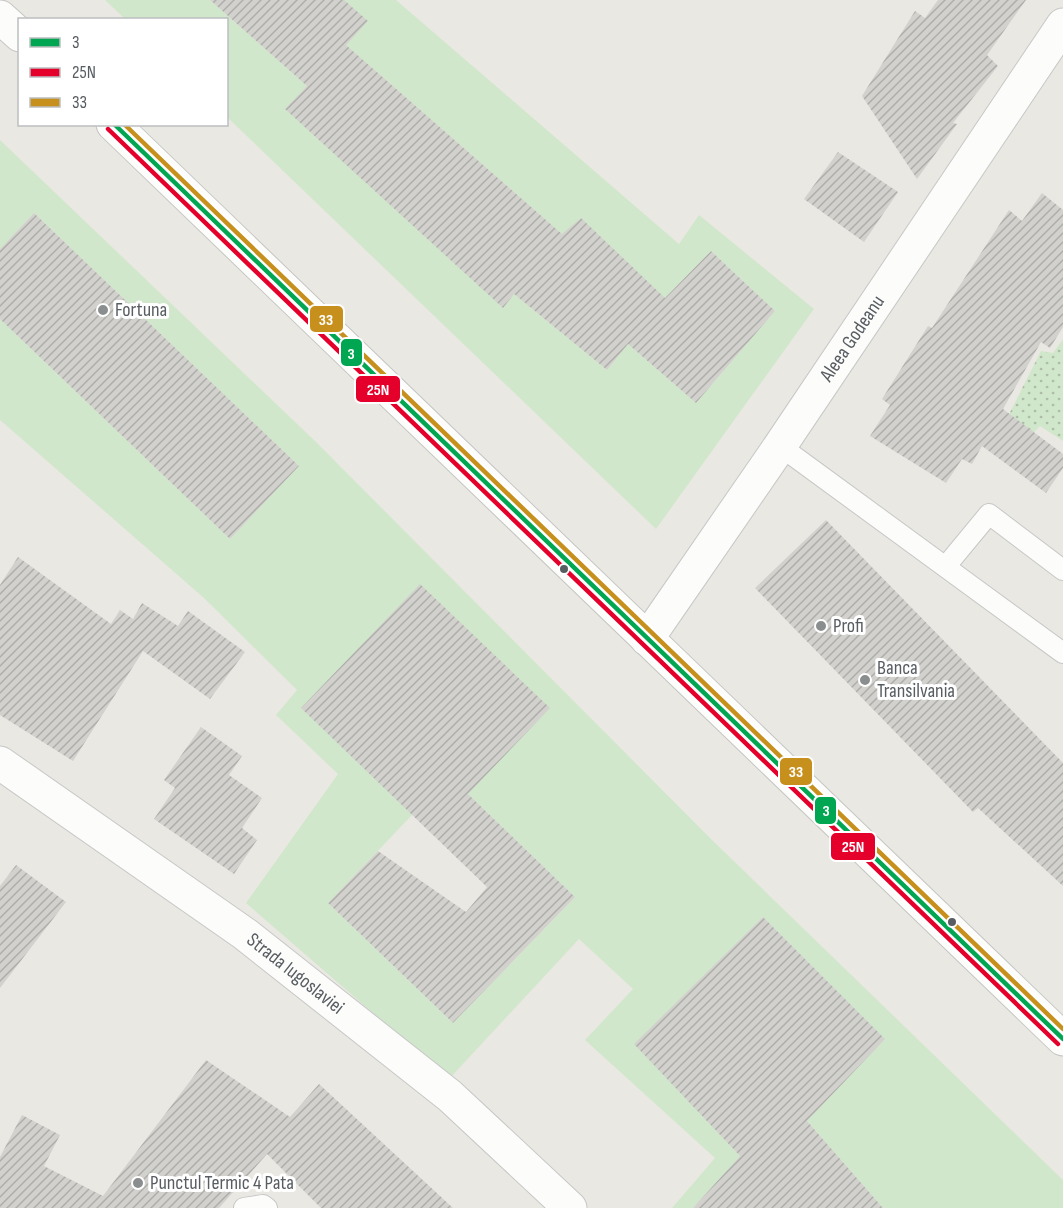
<svg xmlns="http://www.w3.org/2000/svg" width="1063" height="1208" viewBox="0 0 1063 1208" font-family="'Sofia Sans Condensed',sans-serif">
<style>
.grass{fill:#d1e7cb;fill-rule:evenodd}
.park{fill:url(#park-dots)}
.building{fill:url(#building-hatch)}
.lines{fill:none;stroke-linecap:round;stroke-linejoin:round}
.lane-casing{stroke:#c7c7c7;stroke-width:22}
.street-casing{stroke:#c7c7c7;stroke-width:35}
.secondary-casing{stroke:#c5c6c4;stroke-width:35}
.lane{stroke:#fcfcfb;stroke-width:20}
.street{stroke:#fcfcfb;stroke-width:33}
.secondary{stroke:#fcfcfb;stroke-width:33}
.bus-1-casing{stroke:#fff;stroke-width:9}
.bus-2-casing{stroke:#fff;stroke-width:9}
.bus-3-casing{stroke:#fff;stroke-width:9}
.bus-1{stroke:#00a651;stroke-width:4.5}
.bus-2{stroke:#e4002b;stroke-width:4.5}
.bus-3{stroke:#c7901d;stroke-width:4.5}
.poi-dot{fill:#8b8e8f;stroke:#fff;stroke-width:2}
.bus-dot{fill:#585d62;stroke:#fff;stroke-width:2}
.labels{text-anchor:middle;dominant-baseline:central;stroke-width:6;stroke-linejoin:round;paint-order:stroke}
.poi-label{font-size:20px;fill:#585d62;stroke:#fff;text-anchor:start}
.street-label{font-size:20px;fill:#585d62;stroke:#fff}
.line-badge{stroke:#fff;stroke-width:2}
.badge-label{font-size:16px;text-anchor:middle;font-weight:bold;fill:#fff}
</style>
<defs>
<pattern id="park-dots" width="8" height="8" patternUnits="userSpaceOnUse" patternTransform="scale(1.5)"><rect width="8" height="8" fill="#d1e7cb"/><path d="M2 2h.1M6 6h.1" fill="none" stroke="#acbea8" stroke-width="1.8" stroke-linecap="round"/></pattern>
<pattern id="building-hatch" width="6" height="6" patternUnits="userSpaceOnUse" patternTransform="scale(1.5)"><rect width="6" height="6" fill="#d2d1cd"/><path d="M-1 1l2-2M0 6l6-6M5 7l2-2" fill="none" stroke="#adadaa"/></pattern>
</defs>
<rect width="100%" height="100%" fill="#eae8e2"/>
<g class="grass">
<polygon points="105,0 210,0 307,86 286,109 503,307 514,294 607,370 628,344 696,403 775,311 711,251 665,298 562,234 346,45 344,0 396,0 679,244 699,215 814,309 656,529 227,117 226,20 125,19"/>
<path d="M0,140l316,302 395,397 352,341v28h-180l-76,-87 77,-82 -121,-122 -128,127 105,112 -47,52h-21l43,-50 -130,-118 48,-51 -54,-50 -130,140 -203,-176 92,-129 -62,-59 21,-25 -93,-92 -204,-178v-101l230,220 69,-73 -265,-253 -34,36zM468,794l107,103 -122,126 -125,-120 84,-88z"/>
</g>
<polygon class="park" points="1063,339 1063,441 1040,426 1024,443 1003,426 1041,351 1053,353"/>
<g class="building">
<polygon points="210,0 344,0 368,21 346,45 562,234 581,218 665,298 711,251 775,311 696,403 628,344 607,370 514,294 503,308 285,109 307,86"/>
<polygon points="938,0 1026,0 987,55 998,66 953,123 957,124 917,179 862,96 915,11 925,18"/>
<polygon points="838,152 898,192 864,242 804,199"/>
<polygon points="1042,193 1063,210 1063,327 1050,348 1041,342 1003,409 1063,454 1063,468 1046,493 982,446 972,464 962,459 946,483 870,436 890,405 882,399 928,326 932,328 1009,210 1022,221"/>
<polygon points="34,213 299,466 230,539 0,319 0,249"/>
<polygon points="826,520 1063,763 1063,886 978,808 973,812 755,588"/>
<polygon points="18,557 111,624 120,610 133,619 142,603 178,626 188,611 245,652 210,699 143,651 73,761 0,715 0,585"/>
<polygon points="420,584 550,708 468,794 575,897 453,1023 328,903 378,851 466,912 487,887 301,708"/>
<polygon points="201,727 242,756 229,775 262,798 242,828 257,840 234,874 154,819 175,788 164,780"/>
<polygon points="16,865 66,902 0,988 0,886"/>
<polygon points="763,917 885,1039 807,1121 883,1208 693,1208 740,1156 634,1044"/>
<polygon points="206,1060 290,1117 319,1084 453,1208 321,1208 267,1154 219,1208 0,1208 0,1157 22,1115 60,1135 44,1166 103,1196"/>
</g>
<g class="lines">
<defs>
<g id="lane">
<polyline points="780,446 1063,653"/>
<polyline points="946,566 989,514 1063,570"/>
<polyline points="244,1208 263,1205 267,1208"/>
</g>
<g id="street">
<path id="s1" d="M647,639l133,-193 283,-421"/>
<path id="s2" d="M0,763l245,171 205,162 120,112"/>
</g>
<g id="secondary">
<polyline points="0,17 20,35"/>
<polyline points="113,124 1063,1039"/>
</g>
</defs>
<use href="#lane" class="lane-casing"/>
<use href="#street" class="street-casing"/>
<use href="#secondary" class="secondary-casing"/>
<use href="#lane" class="lane"/>
<use href="#street" class="street"/>
<use href="#secondary" class="secondary"/>
<defs>
<polyline id="bus-1" points="114,124 1063,1039"/>
<polyline id="bus-2" points="108,129 1058,1044"/>
<polyline id="bus-3" points="124,124 1063,1029"/>
</defs>
<use href="#bus-1" class="bus-1-casing"/>
<use href="#bus-2" class="bus-2-casing"/>
<use href="#bus-3" class="bus-3-casing"/>
<use href="#bus-1" class="bus-1"/>
<use href="#bus-2" class="bus-2"/>
<use href="#bus-3" class="bus-3"/>
</g>
<g class="poi-dot">
<circle cx="103" cy="310" r="6"/>
<circle cx="821" cy="626" r="6"/>
<circle cx="865" cy="680" r="6"/>
<circle cx="138" cy="1183" r="6"/>
</g>
<g class="bus-dot">
<circle cx="564" cy="569" r="5"/>
<circle cx="952" cy="922" r="5"/>
</g>
<g class="labels">
<g class="poi-label">
<text x="115" y="310">Fortuna</text>
<text x="833" y="626">Profi</text>
<text x="877" y="668">Banca<tspan x="877" dy="23">Transilvania</tspan></text>
<text x="150" y="1183">Punctul Termic 4 Pata</text>
</g>
<g class="street-label">
<text stroke="none"><textPath href="#s1" startOffset="364">Aleea Godeanu</textPath></text>
<text stroke="none"><textPath href="#s2" startOffset="363">Strada Iugoslaviei</textPath></text>
</g>
</g>
<g class="line-badge">
<rect x="309" y="305" width="35" height="28" rx="6" fill="#c7901d"/>
<rect x="340" y="338" width="23" height="29" rx="6" fill="#00a651"/>
<rect x="355" y="375" width="46" height="28" rx="6" fill="#e4002b"/>
<rect x="779" y="757" width="34" height="29" rx="6" fill="#c7901d"/>
<rect x="814" y="796" width="23" height="29" rx="6" fill="#00a651"/>
<rect x="830" y="832" width="46" height="29" rx="6" fill="#e4002b"/>
</g>
<g class="badge-label">
<text x="326" y="325">33</text>
<text x="351" y="359">3</text>
<text x="378" y="395">25N</text>
<text x="796" y="777">33</text>
<text x="826" y="816">3</text>
<text x="853" y="852">25N</text>
</g>
<rect x="18" y="18" width="210" height="108" fill="#ffffff" stroke="#bcbec0" stroke-width="1.5"/>
<rect x="30" y="38" width="30" height="9" fill="#00a651" stroke="#bcbec0" stroke-width="1.5"/>
<text x="72" y="48" font-size="18" fill="#585d62">3</text>
<rect x="30" y="68" width="30" height="9" fill="#e4002b" stroke="#bcbec0" stroke-width="1.5"/>
<text x="72" y="78" font-size="18" fill="#585d62">25N</text>
<rect x="30" y="98" width="30" height="9" fill="#c7901d" stroke="#bcbec0" stroke-width="1.5"/>
<text x="72" y="108" font-size="18" fill="#585d62">33</text>
</svg>
